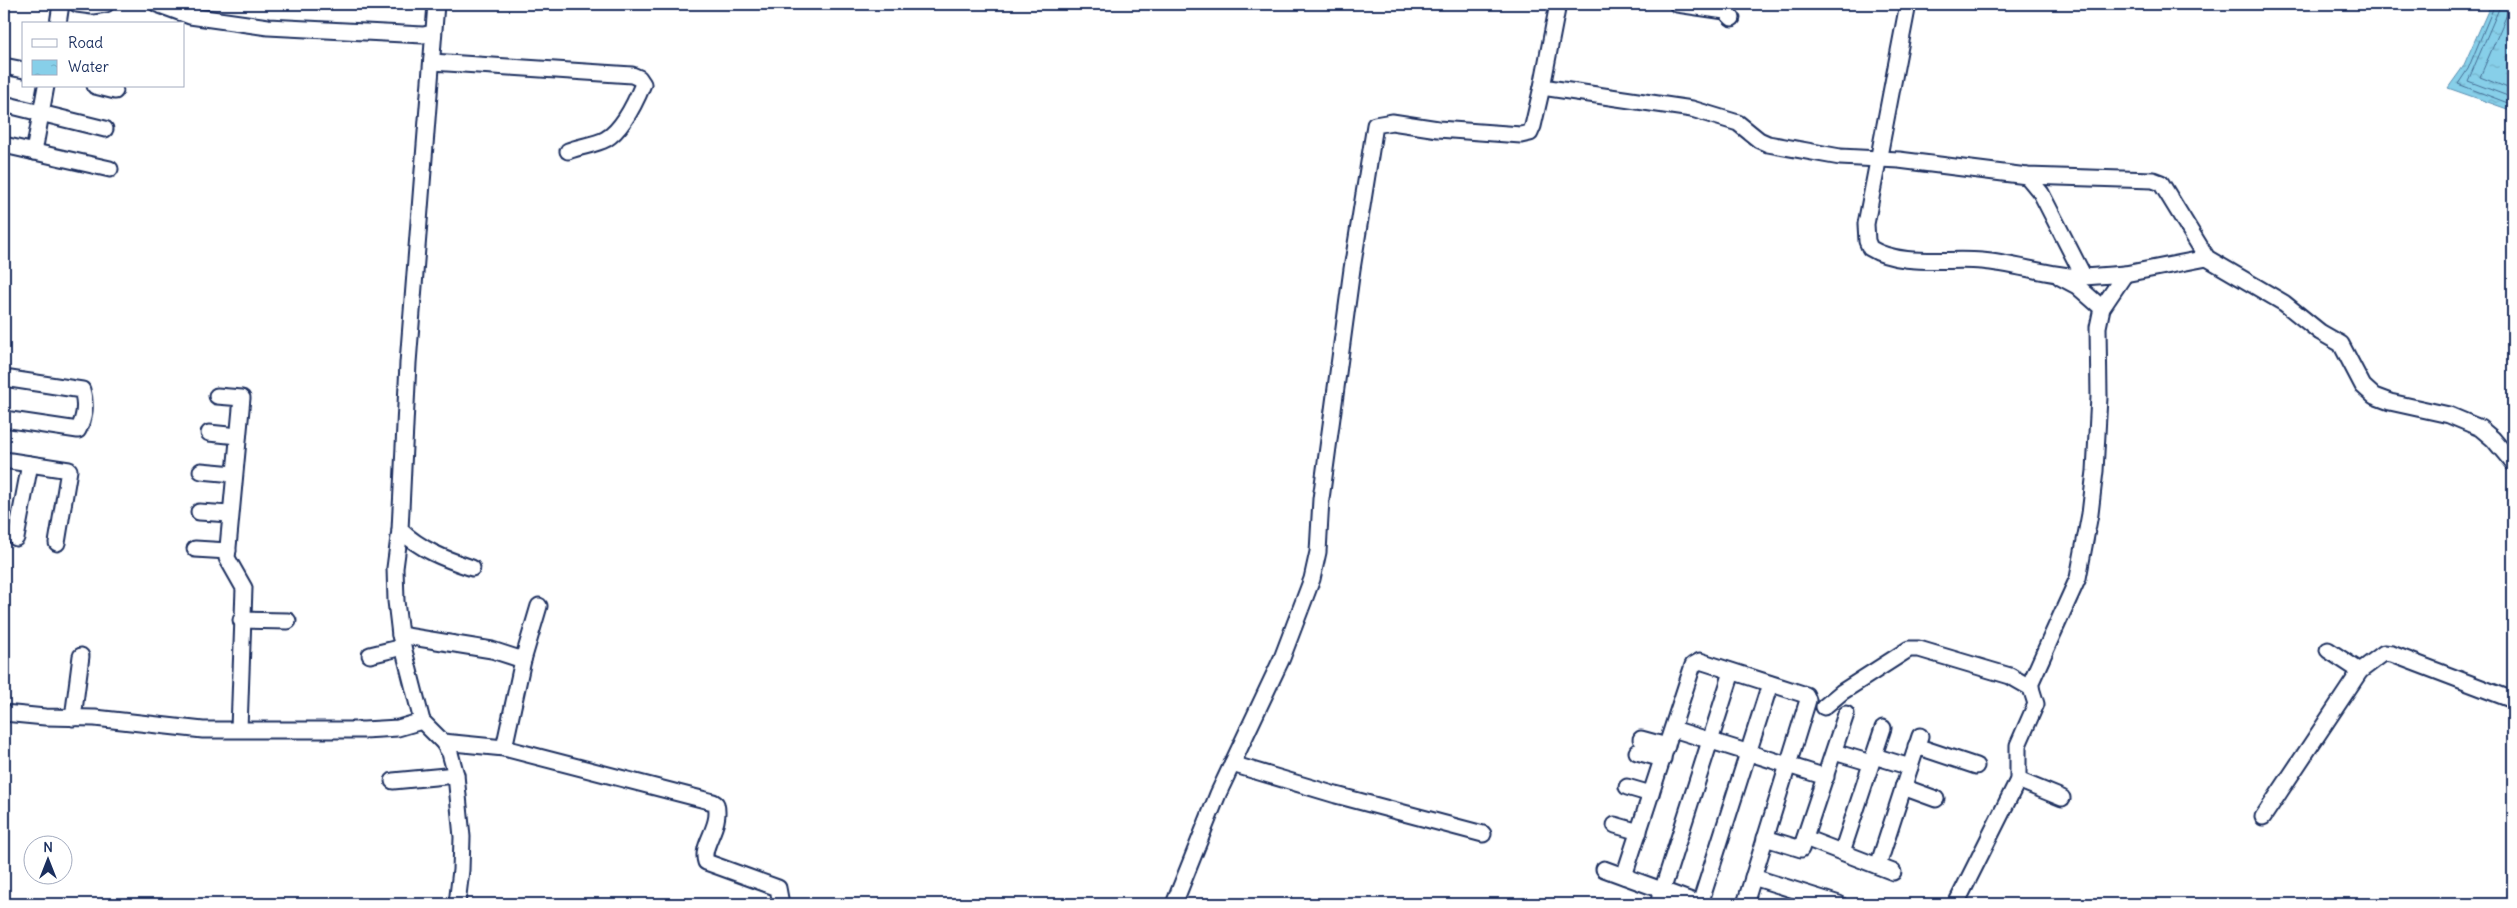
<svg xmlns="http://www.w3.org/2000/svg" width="2517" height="908" viewBox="0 0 2517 908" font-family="Delius,sans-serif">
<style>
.water{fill:url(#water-ripples);stroke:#5c8fb1}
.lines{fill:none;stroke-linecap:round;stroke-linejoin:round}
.shore{stroke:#466f96;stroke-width:1}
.minor-casing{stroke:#1b2f5e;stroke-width:19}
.minor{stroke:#fff;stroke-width:15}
</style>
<defs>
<pattern id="water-ripples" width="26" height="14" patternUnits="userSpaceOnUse" patternTransform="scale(1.25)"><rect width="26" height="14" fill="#87cfe9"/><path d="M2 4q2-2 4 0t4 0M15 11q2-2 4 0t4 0" fill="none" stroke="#74b2ca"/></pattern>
</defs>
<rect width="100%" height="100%" fill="#fff"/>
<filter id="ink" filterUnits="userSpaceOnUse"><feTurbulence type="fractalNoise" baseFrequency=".02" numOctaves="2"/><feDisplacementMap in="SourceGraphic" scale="10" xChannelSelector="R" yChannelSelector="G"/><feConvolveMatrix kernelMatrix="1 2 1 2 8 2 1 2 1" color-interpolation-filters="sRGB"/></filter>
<g filter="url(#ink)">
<polygon class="water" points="2491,4 2513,4 2513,111 2448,88 2463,67"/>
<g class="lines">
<g class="shore">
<polyline points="2495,4 2468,69 2458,84 2513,105"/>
<polyline points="2501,4 2468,81 2513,98"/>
<polyline points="2509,4 2508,12 2480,77 2513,90"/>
</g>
<defs>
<g id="minor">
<polyline points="77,4 92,6 106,4"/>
<polyline points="157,4 190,16 268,27 423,35 433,33"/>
<polyline points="436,4 408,363 400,530 395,568 396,601 400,635 422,721 443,742 450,753 456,775 462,837 461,870 457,904"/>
<polyline points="1677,4 1725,11 1732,18"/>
<path d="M1908,4l-42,220 1,17 3,7c30,19 78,10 112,13 35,3 67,15 102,16"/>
<polyline points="58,24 61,4"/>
<path d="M432,62l200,13 7,3 4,6c-7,17 -20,45 -37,55 -11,6 -26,7 -38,12"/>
<polyline points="4,66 24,70"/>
<polyline points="95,86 115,91"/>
<polyline points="1542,87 1692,109 1738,123 1759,140 1768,144 1840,157 1899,160 2027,176 2153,180 2161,183 2207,258 2284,303 2320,332 2341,344 2363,386 2374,396 2390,402 2449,415 2480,428 2493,439 2513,463"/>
<polyline points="4,104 105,129"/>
<polyline points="4,145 110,169"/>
<polyline points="34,152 46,86"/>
<polyline points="2125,274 2207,258"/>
<polyline points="2060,277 2077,286 2102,308"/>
<path d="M4,378l78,12c4,13 3,28 -4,40l-74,-11"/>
<polyline points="217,396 242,398 227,558 244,588 239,729"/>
<polyline points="209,433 238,436"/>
<polyline points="4,460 69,470 57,543"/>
<polyline points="201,471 234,474"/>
<polyline points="199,512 230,514"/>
<path d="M400,530c21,20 45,29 72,38"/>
<polyline points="16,538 30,464"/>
<polyline points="195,549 228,551"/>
<polyline points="241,620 288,621"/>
<polyline points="400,635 492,650 523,660"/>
<polyline points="2328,650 2360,671 2384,653 2392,654 2513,700"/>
<polyline points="370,655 403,647"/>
<polyline points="1824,707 1842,692 1909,649 1919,649 2010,676 2031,688"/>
<polyline points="4,713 45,717 95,718 203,730 364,730 398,728 422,721"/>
<polyline points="73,718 81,656"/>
<polyline points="1673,729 1826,777"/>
<polyline points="1641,739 1667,746"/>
<path d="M443,742l61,6 209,54 3,2c6,23 -16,41 -10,58l72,26 3,16"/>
<polyline points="1916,746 1976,766"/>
<polyline points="504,748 523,660 539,606"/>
<polyline points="1637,752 1663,759"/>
<polyline points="1834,752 1871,763"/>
<polyline points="1874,756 1910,767"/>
<polyline points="1232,764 1336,795 1483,834"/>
<polyline points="2018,780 2062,798"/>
<polyline points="393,781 456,775"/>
<polyline points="1627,787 1651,794"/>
<polyline points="1903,787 1936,799"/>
<polyline points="2263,817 2360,671"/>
<polyline points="1615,825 1639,832"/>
<polyline points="1765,838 1801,849 1846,714"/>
<polyline points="1805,838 1893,872"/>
<polyline points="1842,852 1883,728"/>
<polyline points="1878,866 1920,736"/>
<polyline points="1604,869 1700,904"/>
<polyline points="1624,876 1693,665 1700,661 1806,695 1808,700 1745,904"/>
<polyline points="1753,877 1839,904"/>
<polyline points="1174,904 1218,794 1282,658 1312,579 1318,552 1321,499 1352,269 1375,125 1392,122 1438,129 1521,135 1530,133 1533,126 1542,87 1558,4"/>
<polyline points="1658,904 1732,672"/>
<polyline points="1700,904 1770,684"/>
<polyline points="1956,904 2018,780 2018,745 2036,704 2031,688 2031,682 2078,578 2090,514 2095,471 2099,397 2098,327 2102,308 2125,274 2084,277 2041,193 2027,176"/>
</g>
</defs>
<use href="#minor" class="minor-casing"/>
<use href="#minor" class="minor"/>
</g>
</g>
<rect width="2517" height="908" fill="none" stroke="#fff" stroke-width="20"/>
<rect x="10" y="10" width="2497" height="888" fill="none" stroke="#1b2f5e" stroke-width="2" filter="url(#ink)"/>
<rect x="22" y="22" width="162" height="65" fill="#ffffff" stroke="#a4acbf"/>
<rect x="32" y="39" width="25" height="8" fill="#ffffff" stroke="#a4acbf"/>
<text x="68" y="48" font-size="15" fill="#1b2f5e">Road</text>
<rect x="32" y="60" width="25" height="15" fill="url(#water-ripples)" stroke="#a4acbf"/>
<text x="68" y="72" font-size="15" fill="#1b2f5e">Water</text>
<g transform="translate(48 860)"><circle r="24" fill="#ffffff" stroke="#a4acbf"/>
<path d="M0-4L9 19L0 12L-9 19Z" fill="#1b2f5e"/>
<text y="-8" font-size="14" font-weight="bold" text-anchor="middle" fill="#1b2f5e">N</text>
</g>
</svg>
